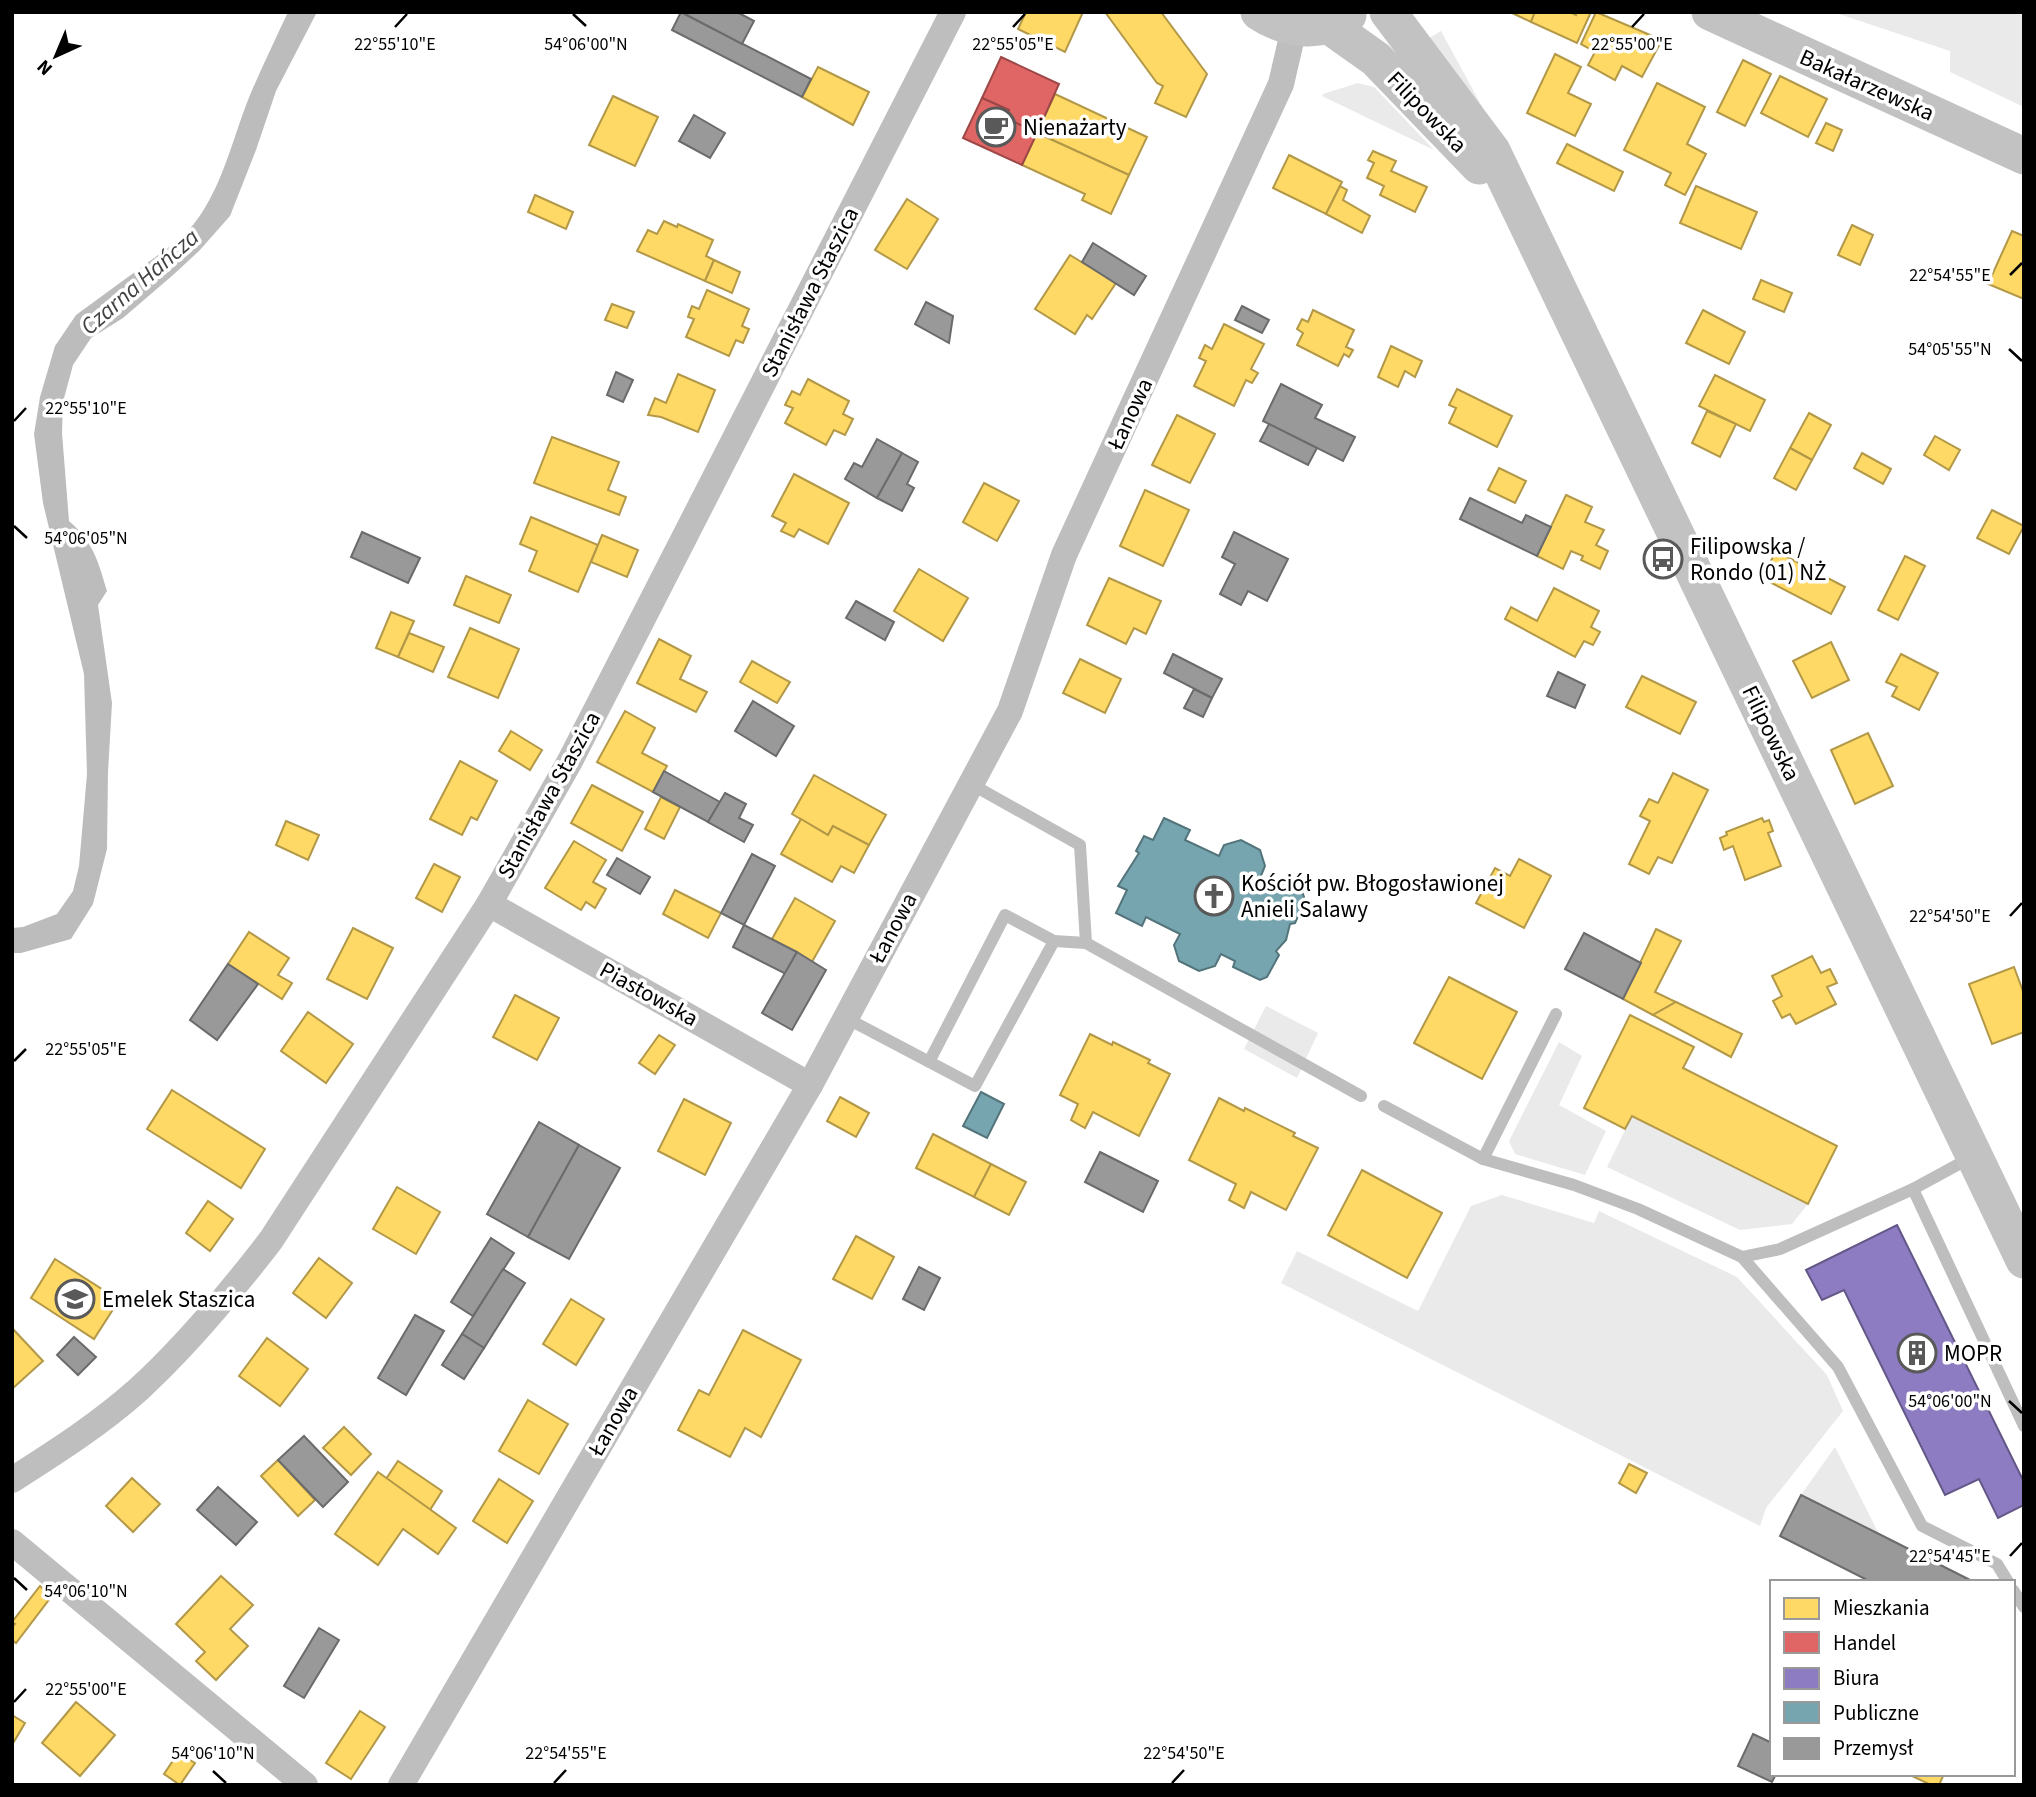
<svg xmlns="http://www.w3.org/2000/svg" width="2036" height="1797" viewBox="0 0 2036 1797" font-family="'Source Sans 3',sans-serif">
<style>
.green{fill:#eaeaea}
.water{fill:#bcbcbc}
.homes{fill:#ffd966;stroke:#b29847;stroke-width:2}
.shops{fill:#e06666;stroke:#9d4747;stroke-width:2}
.offices{fill:#8e7cc3;stroke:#635788;stroke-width:2}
.public{fill:#76a5af;stroke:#53747a;stroke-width:2}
.industry{fill:#999;stroke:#6b6b6b;stroke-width:2}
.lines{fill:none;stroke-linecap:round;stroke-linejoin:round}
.lane{stroke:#bebebe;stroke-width:12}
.street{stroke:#bebebe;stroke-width:26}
.secondary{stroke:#c2c2c2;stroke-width:37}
.ticks{fill:none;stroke:#000;stroke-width:2.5}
.labels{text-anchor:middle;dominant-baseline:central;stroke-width:7;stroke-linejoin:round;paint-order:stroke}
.street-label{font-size:23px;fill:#000;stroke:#fff}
.poi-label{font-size:23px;fill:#000;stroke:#fff;text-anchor:start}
.water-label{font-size:24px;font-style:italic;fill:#414141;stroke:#fff}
.ticks-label{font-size:18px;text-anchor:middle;fill:#000;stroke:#fff;stroke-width:7;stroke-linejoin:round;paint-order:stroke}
</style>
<rect width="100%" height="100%" fill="#fff"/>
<g class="green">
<polygon points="1833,12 2024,12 2024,107 1950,72 1950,51"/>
<polygon points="1441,31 1497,134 1424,41"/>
<polygon points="1358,83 1374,87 1434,150 1322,96 1323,94"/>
<polygon points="1266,1006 1318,1033 1297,1078 1244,1049"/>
<polygon points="1559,1042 1582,1056 1559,1105 1606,1131 1585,1175 1515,1154 1509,1141"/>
<polygon points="1632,1116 1808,1204 1792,1224 1740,1230 1607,1167"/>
<polygon points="1502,1195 1594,1223 1599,1211 1737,1277 1827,1375 1843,1411 1766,1508 1760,1526 1281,1283 1297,1251 1418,1311 1471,1206"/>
<polygon points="1835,1447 1879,1534 1801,1495"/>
</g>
<path class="water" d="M288,12h29l-41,79 -20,59 -26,66 -31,35 -26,24 -50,43 -32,20 -18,27 -10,37 -1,31 7,88c25,22 29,40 38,70l-9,14 14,98 -4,69 -1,77 -14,55 -22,35 -50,14h-9v-25l11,-1 34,-13 16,-23 6,-25 8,-92 -3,-100 -41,-171 -9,-69 6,-37 15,-51 21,-31 104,-76c40,-37 50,-95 70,-144 12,-28 25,-55 38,-83z"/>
<g class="homes">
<polygon points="1026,12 1083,12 1065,52 1018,29"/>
<polygon points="1105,12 1161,12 1207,74 1186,117 1155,103 1163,86 1157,83"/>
<polygon points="1510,12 1535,12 1531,22"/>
<polygon points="1535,12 1570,12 1576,15 1577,12 1591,12 1577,43 1531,22"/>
<polygon points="1596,12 1662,40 1642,77 1622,66 1615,80 1588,65 1595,52 1581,44"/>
<polygon points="1555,54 1581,67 1568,93 1591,104 1575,136 1527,113"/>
<polygon points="1743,60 1771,74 1745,126 1717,112"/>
<polygon points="818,67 869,92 853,125 802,97"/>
<polygon points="1780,76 1827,99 1808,137 1761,113"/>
<polygon points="1657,83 1705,107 1687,144 1706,154 1685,195 1665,185 1671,173 1624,150"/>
<polygon points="1055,94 1147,137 1129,175 1037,133"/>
<polygon points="613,96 658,117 635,166 589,145"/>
<polygon points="1826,123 1842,130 1833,151 1816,143"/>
<polygon points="1037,133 1129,175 1111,214 1082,200 1085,194 1022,165"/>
<polygon points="1567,144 1623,172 1614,191 1557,163"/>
<polygon points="1373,151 1396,161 1391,171 1427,187 1415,212 1380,195 1384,186 1367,178 1374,163 1368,160"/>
<polygon points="1289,155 1342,182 1326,214 1273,188"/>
<polygon points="1340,186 1347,190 1343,200 1370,216 1362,233 1326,214"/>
<polygon points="1696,186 1757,212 1741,249 1680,223"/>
<polygon points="535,195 573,212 566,229 528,212"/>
<polygon points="907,199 938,219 907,269 875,250"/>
<polygon points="664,221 677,227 678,224 713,240 706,256 714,260 705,281 637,251 648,230 657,234"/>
<polygon points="1852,225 1873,235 1860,265 1838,255"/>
<polygon points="2012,231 2024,236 2024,299 1988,284"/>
<polygon points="1070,255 1116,283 1092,319 1087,315 1075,334 1035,309"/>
<polygon points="714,260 740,272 732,293 705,281"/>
<polygon points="1761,280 1792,293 1784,312 1753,299"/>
<polygon points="707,290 749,309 742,326 749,329 743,343 736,340 729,356 686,337 694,319 688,317 692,306 699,309"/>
<polygon points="612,304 634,312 627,328 605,320"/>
<polygon points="1313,310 1354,330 1346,347 1353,350 1349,357 1344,354 1338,366 1297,345 1303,333 1297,329 1302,319 1308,322"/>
<polygon points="1703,310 1745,332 1729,364 1686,343"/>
<polygon points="1224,324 1264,344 1251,369 1258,373 1252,383 1246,380 1234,406 1194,386 1206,361 1199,358 1205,345 1212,349"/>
<polygon points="1391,346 1422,361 1415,377 1405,371 1398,387 1378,377"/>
<polygon points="678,374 715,390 698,432 661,417 648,415 655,398 666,403"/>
<polygon points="1715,375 1765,400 1750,431 1699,406"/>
<polygon points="808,379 849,401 843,414 853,419 845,435 834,430 826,445 785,423 793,408 785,405 792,391 800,395"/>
<polygon points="1457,389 1512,416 1497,447 1449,423 1456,408 1449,405"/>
<polygon points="1707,411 1736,424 1720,457 1692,443"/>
<polygon points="1809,413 1831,425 1812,460 1790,448"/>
<polygon points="1177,415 1215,434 1190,483 1152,465"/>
<polygon points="1935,436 1960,450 1949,470 1924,455"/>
<polygon points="552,437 619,462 608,490 626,497 619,515 534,483"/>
<polygon points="1790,448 1812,460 1796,490 1774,478"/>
<polygon points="1862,453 1891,469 1883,484 1854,468"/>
<polygon points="1499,468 1526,481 1515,503 1488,490"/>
<polygon points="794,474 849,503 828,544 799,529 794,537 781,531 786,523 772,516"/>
<polygon points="984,483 1019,501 997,541 963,522"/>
<polygon points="1145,490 1189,510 1163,566 1120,546"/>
<polygon points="1566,495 1592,507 1585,522 1604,530 1596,545 1608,551 1600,569 1581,560 1583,556 1571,551 1563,569 1537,556"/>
<polygon points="1992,510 2024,526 2009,554 1977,538"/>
<polygon points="531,517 598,545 578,592 529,571 537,551 520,544"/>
<polygon points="602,535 638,550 627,577 591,562"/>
<polygon points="1776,551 1845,587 1831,614 1762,578"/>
<polygon points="1905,556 1925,566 1898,620 1878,610"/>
<polygon points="919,569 968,598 943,641 894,611"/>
<polygon points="466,576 511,595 499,623 454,605"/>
<polygon points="1109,578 1161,601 1146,634 1134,628 1126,644 1087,625"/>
<polygon points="1554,588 1599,611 1591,627 1600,632 1593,645 1584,641 1575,657 1505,619 1511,607 1537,621"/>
<polygon points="391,612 414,621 398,657 376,648"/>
<polygon points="470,628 519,649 498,698 448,677"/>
<polygon points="409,633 444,647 433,672 398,657"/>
<polygon points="659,639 691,656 680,679 707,692 696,712 637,683"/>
<polygon points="1831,642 1849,680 1812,698 1793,661"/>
<polygon points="1901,654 1938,673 1919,710 1892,696 1897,687 1886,682"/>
<polygon points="1080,659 1121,679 1105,713 1063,693"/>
<polygon points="752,661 790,682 777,703 740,682"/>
<polygon points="1642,676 1696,702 1680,734 1626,707"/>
<polygon points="625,711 655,728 642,753 667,766 653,792 597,762"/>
<polygon points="511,731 542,750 530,770 499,751"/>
<polygon points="1868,733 1893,786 1855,804 1831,750"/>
<polygon points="460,761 497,781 477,820 471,817 462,835 430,819"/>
<polygon points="1673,773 1708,790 1672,863 1658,857 1649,874 1629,864 1650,821 1640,816 1649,799 1658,803"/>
<polygon points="814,775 886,815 869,845 833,826 828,835 792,814"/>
<polygon points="592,785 643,812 622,851 571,823"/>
<polygon points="661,797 680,807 664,839 645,829"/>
<polygon points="1762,818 1764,822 1769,820 1773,831 1768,833 1781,866 1745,880 1733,846 1724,850 1720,838 1727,835 1726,832"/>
<polygon points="801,819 828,835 833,826 869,845 854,873 841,866 832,882 781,854"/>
<polygon points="286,821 319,835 308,860 276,845"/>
<polygon points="574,841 606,860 593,882 606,889 595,908 586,902 581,910 545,888"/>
<polygon points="1519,859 1551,876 1524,928 1476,903 1495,868 1510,876"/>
<polygon points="434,864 460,877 442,912 416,898"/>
<polygon points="675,890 721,913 708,938 663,914"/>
<polygon points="795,898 835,921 812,962 772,939"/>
<polygon points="353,928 393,948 367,999 327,979"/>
<polygon points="1656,929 1681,941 1655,992 1676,1002 1653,1015 1623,999"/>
<polygon points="249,932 289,958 278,975 292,983 282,999 228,964"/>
<polygon points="1812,956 1821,973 1830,969 1837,983 1827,987 1836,1004 1796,1024 1790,1014 1782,1018 1773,1001 1782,996 1772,976"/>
<polygon points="2014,967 2024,994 2024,1032 1992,1044 1969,984"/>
<polygon points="1449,977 1517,1012 1482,1079 1414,1043"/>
<polygon points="515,995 559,1018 537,1060 493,1037"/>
<polygon points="1676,1002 1742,1034 1731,1057 1653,1015"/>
<polygon points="308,1012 353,1044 326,1083 281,1051"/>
<polygon points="1630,1015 1694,1047 1683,1068 1837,1146 1808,1204 1632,1116 1625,1129 1584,1108"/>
<polygon points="1090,1034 1112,1045 1113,1042 1150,1060 1148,1063 1170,1074 1139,1136 1093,1112 1085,1128 1071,1120 1078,1104 1060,1095"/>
<polygon points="659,1035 675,1045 655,1074 639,1063"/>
<polygon points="172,1090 265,1149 241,1188 147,1129"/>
<polygon points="840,1097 869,1113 856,1137 827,1121"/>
<polygon points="1219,1098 1244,1111 1245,1108 1295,1133 1293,1136 1318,1148 1286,1210 1251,1192 1244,1208 1229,1200 1236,1184 1189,1160"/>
<polygon points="684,1099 731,1123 705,1175 658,1151"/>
<polygon points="933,1134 991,1164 974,1197 916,1168"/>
<polygon points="991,1164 1026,1182 1009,1215 974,1197"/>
<polygon points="1362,1170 1442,1213 1407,1278 1328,1235"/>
<polygon points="397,1187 440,1212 416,1254 373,1229"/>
<polygon points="208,1201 233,1219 210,1251 186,1233"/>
<polygon points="856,1236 894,1257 872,1299 833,1279"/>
<polygon points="319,1258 352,1283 326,1318 293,1293"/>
<polygon points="55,1259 119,1300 94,1339 31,1298"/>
<polygon points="571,1299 604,1319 576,1365 543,1344"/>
<polygon points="12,1328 43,1361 12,1389"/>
<polygon points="743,1330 801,1360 761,1437 745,1428 730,1457 678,1430 699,1390 709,1395"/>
<polygon points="267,1338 308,1369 280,1406 239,1376"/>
<polygon points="528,1400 568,1424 539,1474 499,1451"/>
<polygon points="344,1427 371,1454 351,1475 323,1448"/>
<polygon points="278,1460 315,1500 298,1516 261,1476"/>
<polygon points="398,1461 442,1491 430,1510 386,1479"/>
<polygon points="1629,1464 1647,1473 1636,1493 1619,1483"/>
<polygon points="378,1472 456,1528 438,1554 403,1529 378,1565 335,1534"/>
<polygon points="132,1478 160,1504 133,1532 106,1506"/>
<polygon points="499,1479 533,1501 507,1543 473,1521"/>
<polygon points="221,1576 253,1605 230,1629 248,1646 216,1680 196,1661 205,1652 176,1624"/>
<polygon points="40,1586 51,1597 16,1643 12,1640 12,1627 15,1624 12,1622"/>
<polygon points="76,1702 115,1735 80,1776 42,1743"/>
<polygon points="360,1711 385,1727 351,1779 326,1763"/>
<polygon points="12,1715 25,1723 12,1745"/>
<polygon points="178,1753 195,1763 180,1785 164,1774"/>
<polygon points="1908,1774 1944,1774 1939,1785 1931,1785"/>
</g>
<g class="shops">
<polygon points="1001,57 1059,84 1037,133 1006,118 1009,110 982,98"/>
<polygon points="982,98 1009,110 1006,118 1037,133 1022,165 963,138"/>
</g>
<polygon class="offices" points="1897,1225 2024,1482 2024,1505 1998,1518 1979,1479 1945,1495 1844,1290 1822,1300 1806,1270"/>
<g class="public">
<polygon points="1164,818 1190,830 1185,840 1219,856 1224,845 1241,840 1260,850 1265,866 1260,878 1274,885 1277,880 1302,891 1305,900 1295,923 1290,924 1286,940 1276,951 1279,955 1267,977 1260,980 1233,967 1235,961 1221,954 1215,966 1199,971 1179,961 1174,945 1180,934 1146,917 1142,926 1116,913 1127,890 1118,886 1139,853 1136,851 1144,836 1153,840"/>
<polygon points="981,1092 1004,1104 987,1138 963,1126"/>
</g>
<g class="industry">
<polygon points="681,12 811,79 802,97 672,30"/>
<polygon points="681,12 737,12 754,21 742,44"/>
<polygon points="694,115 725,133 710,158 679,141"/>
<polygon points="1093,243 1146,276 1134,295 1082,262"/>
<polygon points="926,302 953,316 949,343 915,324"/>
<polygon points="1242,306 1269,320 1262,333 1235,320"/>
<polygon points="616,372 633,380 623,402 607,395"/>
<polygon points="1281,384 1322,405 1315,418 1355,437 1343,461 1263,421"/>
<polygon points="1269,424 1317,448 1308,465 1260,441"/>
<polygon points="877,439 902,453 877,498 845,479 854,463 862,467"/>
<polygon points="902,453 918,462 907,484 914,488 902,511 877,498"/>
<polygon points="1470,498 1522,523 1526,515 1551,527 1537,556 1460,519"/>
<polygon points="362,532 420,558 408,583 351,557"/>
<polygon points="1234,532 1288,559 1267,601 1248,591 1241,605 1220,594 1235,564 1222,557"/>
<polygon points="856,601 894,622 885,640 846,618"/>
<polygon points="1173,654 1222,679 1212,698 1164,673"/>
<polygon points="1558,672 1585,685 1575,708 1547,696"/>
<polygon points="1194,689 1212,698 1203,717 1184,708"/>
<polygon points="753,701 794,726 776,756 735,731"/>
<polygon points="664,771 720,802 708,822 653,792"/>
<polygon points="725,793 746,804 739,818 753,825 744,842 708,822"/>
<polygon points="752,854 775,866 744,925 721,913"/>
<polygon points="617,858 650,877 640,894 607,875"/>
<polygon points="744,925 797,952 786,974 733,947"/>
<polygon points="1584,933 1641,963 1623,999 1565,969"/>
<polygon points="797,952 826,970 792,1030 762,1013"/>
<polygon points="228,964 258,984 217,1040 190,1020"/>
<polygon points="539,1122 579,1145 528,1237 487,1214"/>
<polygon points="579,1145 620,1168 569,1259 528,1237"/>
<polygon points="1100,1152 1158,1181 1143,1212 1085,1182"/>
<polygon points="491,1238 514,1253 473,1316 451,1302"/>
<polygon points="919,1267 940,1278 924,1310 903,1299"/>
<polygon points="503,1269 525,1283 484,1348 462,1334"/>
<polygon points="415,1315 444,1331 406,1395 378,1378"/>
<polygon points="462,1334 484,1348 464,1379 442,1365"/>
<polygon points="74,1337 96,1357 78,1375 57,1355"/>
<polygon points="304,1436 348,1482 323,1507 278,1460"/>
<polygon points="218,1487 257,1522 236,1545 197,1510"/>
<polygon points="1801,1495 1879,1534 1974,1582 1871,1582 1780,1536"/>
<polygon points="319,1628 339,1640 304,1698 284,1686"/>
<polygon points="1753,1734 1772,1743 1772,1774 1776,1774 1772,1782 1738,1766"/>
</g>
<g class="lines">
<g class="lane">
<polyline points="971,784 1080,845 1086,943"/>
<polyline points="1054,941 1086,943 1361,1096"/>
<polyline points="846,1018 975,1086 1054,941 1005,915 929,1062"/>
<polyline points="1384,1106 1483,1159 1574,1185 1638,1209 1742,1257 1780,1249 1913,1189 1970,1158"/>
<polyline points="1483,1159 1556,1014"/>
<polyline points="1913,1189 2024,1426"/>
<polyline points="1742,1257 1838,1367 1922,1526 1997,1564 2008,1582"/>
<polyline points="2013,1590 2024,1607"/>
</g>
<g class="street">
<polyline points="489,904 810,1085"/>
<path d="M12,1480c44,-28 88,-56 127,-91 49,-45 92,-97 132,-149l218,-336 81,-143 383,-749"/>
<polyline points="12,1542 305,1785"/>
<polyline points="401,1785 810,1085 1010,711 1064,555 1281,84 1294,28"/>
</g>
<g class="secondary">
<path d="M1259,12c27,18 61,23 89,3"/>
<polyline points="1388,12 1492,151 2024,1260"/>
<polyline points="1710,12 2024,156"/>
<polyline points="1328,25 1376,59 1479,166"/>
</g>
</g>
<path class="ticks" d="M573,14l13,12M395,27l12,-13M1013,27l12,-13M1632,27l12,-13M2010,275l12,-12M2009,349l13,12M14,421l12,-13M14,526l13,12M2010,916l12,-13M14,1061l12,-12M2009,1401l13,12M2010,1556l12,-13M14,1578l13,12M14,1702l12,-13M213,1771l13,12M554,1783l12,-13M1172,1783l12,-13"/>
<defs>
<symbol id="cafe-ring" viewBox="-11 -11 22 22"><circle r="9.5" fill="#fff" stroke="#595959" stroke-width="1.5"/><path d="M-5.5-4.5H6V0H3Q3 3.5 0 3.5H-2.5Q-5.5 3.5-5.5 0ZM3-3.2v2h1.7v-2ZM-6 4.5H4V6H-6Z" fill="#595959"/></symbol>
<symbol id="bus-ring" viewBox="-11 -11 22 22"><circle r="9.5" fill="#fff" stroke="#595959" stroke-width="1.5"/><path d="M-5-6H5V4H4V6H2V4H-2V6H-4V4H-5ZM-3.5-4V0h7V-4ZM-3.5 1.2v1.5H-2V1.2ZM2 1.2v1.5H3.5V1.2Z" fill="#595959"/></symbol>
<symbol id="church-ring" viewBox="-11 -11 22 22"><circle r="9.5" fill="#fff" stroke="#595959" stroke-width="1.5"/><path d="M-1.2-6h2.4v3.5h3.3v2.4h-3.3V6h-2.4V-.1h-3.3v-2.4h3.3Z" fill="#595959"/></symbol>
<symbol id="school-ring" viewBox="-11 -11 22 22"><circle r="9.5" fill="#fff" stroke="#595959" stroke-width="1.5"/><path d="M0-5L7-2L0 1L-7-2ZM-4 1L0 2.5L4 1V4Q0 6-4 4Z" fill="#595959"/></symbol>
<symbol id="building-ring" viewBox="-11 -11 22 22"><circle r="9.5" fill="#fff" stroke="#595959" stroke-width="1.5"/><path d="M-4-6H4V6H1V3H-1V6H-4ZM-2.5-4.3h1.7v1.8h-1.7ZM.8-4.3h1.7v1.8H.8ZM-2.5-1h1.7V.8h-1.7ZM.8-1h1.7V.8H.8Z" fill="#595959"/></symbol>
</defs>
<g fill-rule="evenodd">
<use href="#cafe-ring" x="974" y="105" width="44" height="44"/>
<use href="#bus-ring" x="1641" y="537" width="44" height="44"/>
<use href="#church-ring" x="1192" y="874" width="44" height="44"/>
<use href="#school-ring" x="53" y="1277" width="44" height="44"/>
<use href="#building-ring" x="1895" y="1331" width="44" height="44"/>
</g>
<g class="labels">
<g class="street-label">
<text transform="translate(1867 85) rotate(24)">Bakałarzewska</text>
<text transform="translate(1427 112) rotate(46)">Filipowska</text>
<text transform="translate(810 292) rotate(-63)">Stanisława Staszica</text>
<text transform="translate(1130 414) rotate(-65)">Łanowa</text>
<text transform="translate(1771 733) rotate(64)">Filipowska</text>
<text transform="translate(549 795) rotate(-61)">Stanisława Staszica</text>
<text transform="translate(893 928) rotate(-62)">Łanowa</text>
<text transform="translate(649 994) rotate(29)">Piastowska</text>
<text transform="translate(613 1421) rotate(-60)">Łanowa</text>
</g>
<g class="poi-label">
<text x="1023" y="127">Nienażarty</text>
<text x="1690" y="546">Filipowska /<tspan x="1690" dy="26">Rondo (01) NŻ</tspan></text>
<text x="1241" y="883">Kościół pw. Błogosławionej<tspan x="1241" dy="26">Anieli Salawy</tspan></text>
<text x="102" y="1299">Emelek Staszica</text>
<text x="1944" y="1353">MOPR</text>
</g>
<g class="water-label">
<text transform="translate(140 282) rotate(-41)">Czarna Hańcza</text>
</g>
</g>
<g class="ticks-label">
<text x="586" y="50">54°06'00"N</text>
<text x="395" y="50">22°55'10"E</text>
<text x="1013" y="50">22°55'05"E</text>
<text x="1632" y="50">22°55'00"E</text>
<text x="1950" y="281">22°54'55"E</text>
<text x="1950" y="355">54°05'55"N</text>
<text x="86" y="414">22°55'10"E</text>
<text x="86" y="544">54°06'05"N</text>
<text x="1950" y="922">22°54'50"E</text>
<text x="86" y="1055">22°55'05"E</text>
<text x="1950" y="1407">54°06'00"N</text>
<text x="1950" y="1562">22°54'45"E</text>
<text x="86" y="1597">54°06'10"N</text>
<text x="86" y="1695">22°55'00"E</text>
<text x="566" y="1759">22°54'55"E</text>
<text x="1184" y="1759">22°54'50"E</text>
<text x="213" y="1759">54°06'10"N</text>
</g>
<rect width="2036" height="1797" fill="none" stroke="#000000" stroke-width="28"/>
<rect x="1770" y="1580" width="245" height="196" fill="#ffffff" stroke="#999999" stroke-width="2"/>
<rect x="1784" y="1598" width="35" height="21" fill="#ffd966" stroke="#999999" stroke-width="2"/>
<text x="1833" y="1615" font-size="21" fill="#000000">Mieszkania</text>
<rect x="1784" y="1632" width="35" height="21" fill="#e06666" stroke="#999999" stroke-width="2"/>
<text x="1833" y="1650" font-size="21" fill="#000000">Handel</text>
<rect x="1784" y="1668" width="35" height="21" fill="#8e7cc3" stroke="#999999" stroke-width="2"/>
<text x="1833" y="1685" font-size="21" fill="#000000">Biura</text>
<rect x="1784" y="1702" width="35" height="21" fill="#76a5af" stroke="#999999" stroke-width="2"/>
<text x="1833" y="1720" font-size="21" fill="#000000">Publiczne</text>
<rect x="1784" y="1738" width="35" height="21" fill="#999999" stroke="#999999" stroke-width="2"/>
<text x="1833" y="1755" font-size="21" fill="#000000">Przemysł</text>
<g transform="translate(56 56) rotate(224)" stroke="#ffffff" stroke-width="5" paint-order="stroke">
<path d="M0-5L12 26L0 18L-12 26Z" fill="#000000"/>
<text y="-10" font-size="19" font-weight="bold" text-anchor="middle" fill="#000000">N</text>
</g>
</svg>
